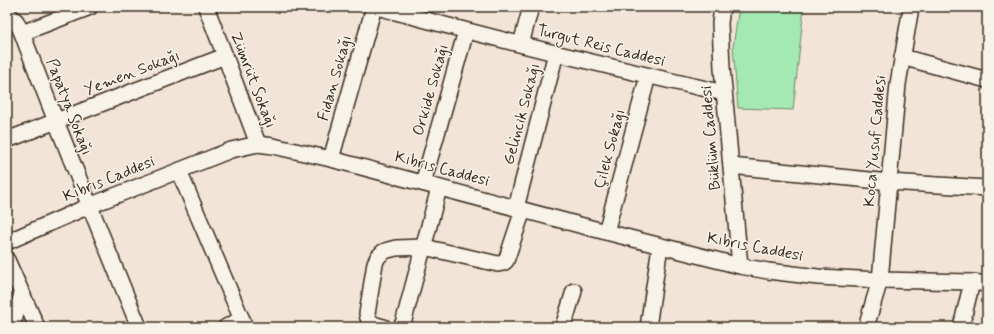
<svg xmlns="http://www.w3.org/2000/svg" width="994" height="334" viewBox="0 0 994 334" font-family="Mynerve,sans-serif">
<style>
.green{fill:#a4e8b3;stroke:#708968}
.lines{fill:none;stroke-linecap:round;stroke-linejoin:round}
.minor-casing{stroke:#3b2a1e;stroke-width:18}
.minor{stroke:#f7f3e8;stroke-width:15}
.labels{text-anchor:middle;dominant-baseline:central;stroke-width:3;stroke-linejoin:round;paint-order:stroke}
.street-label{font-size:16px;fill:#3b2a1e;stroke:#f7f3e8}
</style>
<rect width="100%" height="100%" fill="#f2e5d7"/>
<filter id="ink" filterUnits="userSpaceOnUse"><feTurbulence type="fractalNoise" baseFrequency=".025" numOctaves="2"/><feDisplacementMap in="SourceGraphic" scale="8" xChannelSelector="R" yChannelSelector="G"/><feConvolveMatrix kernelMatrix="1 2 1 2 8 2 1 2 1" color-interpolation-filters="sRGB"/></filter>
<g filter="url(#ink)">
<polygon class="green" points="739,7 804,7 793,110 738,108 733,47"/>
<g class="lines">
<defs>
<g id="minor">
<polyline points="206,7 225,56 258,144"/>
<path d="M377,7c115,31 231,60 347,86"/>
<polyline points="722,7 720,23 722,68 740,266"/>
<polyline points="7,13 16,21 22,33 90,7"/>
<path d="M22,33c37,99 77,196 117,294"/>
<polyline points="521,44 531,7"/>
<polyline points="902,57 987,80"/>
<polyline points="7,140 225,56"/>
<polyline points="331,159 374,7"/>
<polyline points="731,166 889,182 987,188"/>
<polyline points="179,171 245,327"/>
<polyline points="423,183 466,31"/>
<polyline points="516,208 556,53"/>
<polyline points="606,232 648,76"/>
<polyline points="7,242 89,206 231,150 258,144 273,146 331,159 606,232 740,266 768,271 818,277 880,280 972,282 987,284"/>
<polyline points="7,260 37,327"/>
<polyline points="12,327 22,294"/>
<polyline points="226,327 242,319"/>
<path d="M384,327c-9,-2 -16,-4 -17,-13l8,-51 3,-6 5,-5 5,-2 8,-2 28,-1 74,17 5,-1 3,-2 17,-51"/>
<polyline points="400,327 402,326 404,320 439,188"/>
<polyline points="563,327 574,291"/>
<polyline points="648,327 660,246"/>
<polyline points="866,327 880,280 898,84 911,7"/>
<polyline points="961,327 972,282"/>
</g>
</defs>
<use href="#minor" class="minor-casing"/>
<use href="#minor" class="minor"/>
</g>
</g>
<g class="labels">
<g class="street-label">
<text transform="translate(601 46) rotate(14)">Turgut Reis Caddesi</text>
<text transform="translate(132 73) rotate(-21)">Yemen Sokağı</text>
<text transform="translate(335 78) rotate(-74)">Fidan Sokağı</text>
<text transform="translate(253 80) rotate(69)">Zümrüt Sokağı</text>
<text transform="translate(431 90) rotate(-74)">Orkide Sokağı</text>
<text transform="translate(69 107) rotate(69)">Papatya Sokağı</text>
<text transform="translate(522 114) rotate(-75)">Gelincik Sokağı</text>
<text transform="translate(711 138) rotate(-95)">Büklüm Caddesi</text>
<text transform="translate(875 141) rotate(-85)">Koca Yusuf Caddesi</text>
<text transform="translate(610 149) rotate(-75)">Çilek Sokağı</text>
<text transform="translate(442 169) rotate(15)">Kıbrıs Caddesi</text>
<text transform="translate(109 179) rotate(-22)">Kıbrıs Caddesi</text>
<text transform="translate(755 247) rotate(11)">Kıbrıs Caddesi</text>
</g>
</g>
<rect width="994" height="334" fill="none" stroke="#f7f3e8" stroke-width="24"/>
<rect x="12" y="12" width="970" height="310" fill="none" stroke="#3b2a1e" stroke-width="1.5" filter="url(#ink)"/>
</svg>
